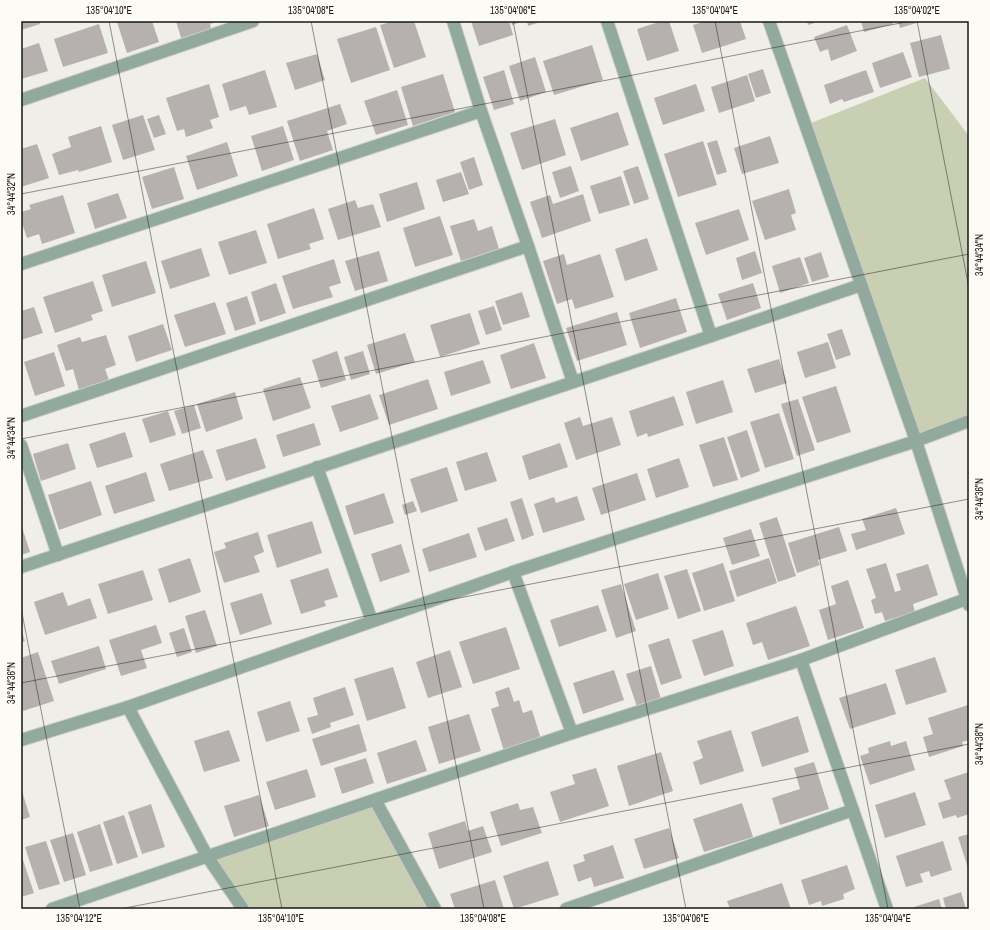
<svg xmlns="http://www.w3.org/2000/svg" width="990" height="930" viewBox="0 0 990 930" font-family="'Archivo Narrow',sans-serif">
<style>
.green{fill:#c8cfb2}
.building{fill:#b6b1ae}
.lines{fill:none;stroke-linecap:round;stroke-linejoin:round}
.minor-casing{stroke:#cdccc6;stroke-width:14}
.tertiary-casing{stroke:#cdccc6;stroke-width:14}
.minor{stroke:#92a99e;stroke-width:12}
.tertiary{stroke:#92a99e;stroke-width:12}
.ticks{fill:none;stroke:#171715;stroke-width:1;stroke-opacity:0.45}
.neatline{fill:none;stroke:#171715;stroke-width:1.5}
.ticks-label{font-size:10px;text-anchor:middle;fill:#171715}
</style>
<rect width="100%" height="100%" fill="#f0eee8"/>
<g class="green">
<polygon points="925,78 969,136 969,421 916,441 806,125"/>
<polygon points="375,800 435,909 243,909 207,856"/>
</g>
<g class="building">
<polygon points="21,21 39,21 40,24 21,30"/>
<polygon points="121,21 152,21 159,42 127,53 117,22"/>
<polygon points="176,21 218,21 210,24 212,32 182,41"/>
<polygon points="394,21 414,21 426,57 394,68 380,25"/>
<polygon points="471,21 509,21 513,35 479,46"/>
<polygon points="511,21 524,21 512,25"/>
<polygon points="527,21 543,21 528,26"/>
<polygon points="662,21 669,21 679,51 647,61 637,29"/>
<polygon points="706,21 740,21 746,39 702,53 693,25"/>
<polygon points="807,21 820,21 808,25"/>
<polygon points="861,21 892,21 893,24 864,32"/>
<polygon points="898,21 923,21 900,28"/>
<polygon points="99,24 108,53 63,67 54,39"/>
<polygon points="847,25 857,51 831,61 828,49 820,52 814,37"/>
<polygon points="376,27 390,70 351,83 337,39"/>
<polygon points="941,35 950,69 919,77 910,43"/>
<polygon points="39,43 48,71 21,79 21,49"/>
<polygon points="592,45 603,80 554,95 543,61"/>
<polygon points="903,52 912,77 880,88 872,63"/>
<polygon points="317,54 325,80 295,90 286,63"/>
<polygon points="535,57 546,92 520,101 509,66"/>
<polygon points="763,69 771,93 756,98 748,74"/>
<polygon points="265,70 277,107 249,115 246,106 230,111 222,84"/>
<polygon points="504,70 514,104 494,110 483,77"/>
<polygon points="866,70 874,92 844,102 842,99 830,104 824,85"/>
<polygon points="443,74 455,112 413,126 401,87"/>
<polygon points="747,75 755,101 719,113 711,87"/>
<polygon points="209,84 219,117 210,120 213,128 186,137 184,129 177,131 166,98"/>
<polygon points="696,84 705,111 663,125 654,98"/>
<polygon points="397,90 408,125 376,135 364,101"/>
<polygon points="340,104 347,124 327,131 333,150 300,161 287,121"/>
<polygon points="618,112 629,145 581,161 570,128"/>
<polygon points="143,115 155,150 123,160 112,125"/>
<polygon points="159,115 166,134 154,138 147,119"/>
<polygon points="555,119 566,155 522,170 510,133"/>
<polygon points="101,126 112,162 79,172 78,170 59,175 52,154 71,147 68,137"/>
<polygon points="283,126 294,160 262,171 251,136"/>
<polygon points="770,136 779,163 742,174 734,148"/>
<polygon points="717,140 727,172 717,175 707,143"/>
<polygon points="703,141 717,185 678,197 664,154"/>
<polygon points="227,142 238,176 197,190 186,156"/>
<polygon points="37,144 49,178 21,187 21,149"/>
<polygon points="474,157 483,185 469,190 460,162"/>
<polygon points="571,166 579,191 560,198 552,172"/>
<polygon points="638,166 649,199 634,204 623,171"/>
<polygon points="174,167 184,199 152,209 142,177"/>
<polygon points="461,172 469,194 443,202 436,180"/>
<polygon points="621,176 630,205 599,214 590,186"/>
<polygon points="417,182 425,209 387,222 379,194"/>
<polygon points="789,189 796,213 791,215 796,230 765,240 752,201"/>
<polygon points="118,193 127,218 95,229 87,203"/>
<polygon points="583,194 591,221 542,238 530,202 550,195 553,204"/>
<polygon points="63,195 75,233 42,244 39,234 27,238 21,220 21,212 31,209 29,205"/>
<polygon points="355,200 358,208 373,204 381,227 338,240 328,209"/>
<polygon points="314,208 324,239 309,244 311,249 278,259 267,224"/>
<polygon points="739,209 749,240 706,255 695,223"/>
<polygon points="440,216 453,255 415,267 403,228"/>
<polygon points="474,219 478,231 492,226 499,249 461,261 450,226"/>
<polygon points="256,230 267,263 229,275 218,242"/>
<polygon points="647,238 658,270 625,281 615,249"/>
<polygon points="201,248 210,276 170,289 161,261"/>
<polygon points="379,251 388,281 355,291 345,261"/>
<polygon points="755,251 762,273 742,280 736,258"/>
<polygon points="821,252 829,277 812,282 804,258"/>
<polygon points="564,254 567,265 600,254 614,297 575,309 572,299 557,304 543,261"/>
<polygon points="800,257 809,283 780,293 772,266"/>
<polygon points="334,259 341,283 329,287 333,297 293,309 282,276"/>
<polygon points="146,261 156,293 112,307 102,275"/>
<polygon points="93,281 103,311 91,315 93,320 55,333 43,297"/>
<polygon points="276,283 286,313 260,322 251,292"/>
<polygon points="753,283 761,308 727,320 718,294"/>
<polygon points="522,292 530,317 503,325 495,301"/>
<polygon points="247,296 256,324 235,331 226,303"/>
<polygon points="676,298 687,332 640,348 629,313"/>
<polygon points="215,302 226,334 185,347 174,315"/>
<polygon points="494,306 502,330 486,335 478,311"/>
<polygon points="34,307 43,333 21,340 21,311"/>
<polygon points="617,312 627,345 577,361 566,328"/>
<polygon points="470,313 480,344 440,357 430,325"/>
<polygon points="163,324 172,350 136,362 128,336"/>
<polygon points="842,329 851,355 836,360 827,334"/>
<polygon points="405,333 415,362 376,374 367,345"/>
<polygon points="106,335 116,365 105,369 109,380 79,390 73,369 66,371 57,345 80,337 82,342"/>
<polygon points="828,342 836,368 805,378 797,352"/>
<polygon points="534,343 546,378 511,389 500,355"/>
<polygon points="337,351 346,380 321,388 312,360"/>
<polygon points="363,351 370,374 351,380 344,357"/>
<polygon points="54,352 65,386 35,396 24,362"/>
<polygon points="779,359 787,383 755,393 747,369"/>
<polygon points="483,360 491,383 451,396 444,372"/>
<polygon points="300,377 311,408 273,421 263,389"/>
<polygon points="428,379 438,409 389,425 379,395"/>
<polygon points="723,380 733,412 696,424 686,392"/>
<polygon points="836,386 851,432 817,443 802,397"/>
<polygon points="235,392 243,419 206,432 197,404"/>
<polygon points="370,394 379,419 340,432 331,406"/>
<polygon points="674,396 684,425 648,437 647,433 637,437 629,411"/>
<polygon points="798,399 815,450 797,456 781,404"/>
<polygon points="194,405 201,428 182,434 174,411"/>
<polygon points="168,411 176,435 150,443 142,419"/>
<polygon points="779,413 794,459 765,468 750,422"/>
<polygon points="580,417 583,426 612,417 621,445 576,460 564,423"/>
<polygon points="314,423 321,445 283,457 276,435"/>
<polygon points="747,430 760,471 741,478 727,437"/>
<polygon points="125,432 133,457 97,468 89,444"/>
<polygon points="724,437 738,480 713,487 699,445"/>
<polygon points="256,438 266,468 226,481 216,450"/>
<polygon points="68,443 76,469 41,481 33,454"/>
<polygon points="560,443 568,467 529,480 522,456"/>
<polygon points="203,450 213,478 169,491 160,464"/>
<polygon points="487,452 497,481 465,491 456,462"/>
<polygon points="679,458 689,487 656,498 647,469"/>
<polygon points="447,467 458,501 421,513 410,479"/>
<polygon points="146,472 155,501 114,514 105,486"/>
<polygon points="637,473 646,500 601,515 592,488"/>
<polygon points="91,481 102,515 59,530 48,495"/>
<polygon points="384,493 394,523 354,535 345,506"/>
<polygon points="577,496 585,520 543,533 534,504 554,497 556,503"/>
<polygon points="522,498 534,535 522,540 510,502"/>
<polygon points="413,501 417,511 405,515 402,505"/>
<polygon points="896,508 905,534 856,550 851,534 866,530 862,519"/>
<polygon points="777,517 796,576 778,582 759,523"/>
<polygon points="507,518 515,541 485,551 477,528"/>
<polygon points="312,521 322,553 277,568 267,535"/>
<polygon points="21,524 30,552 21,555"/>
<polygon points="839,527 847,551 818,560 820,565 797,573 788,543"/>
<polygon points="751,529 760,556 732,565 723,538"/>
<polygon points="258,532 264,552 254,556 260,572 224,583 214,552 226,548 224,543"/>
<polygon points="469,533 477,557 429,572 422,549"/>
<polygon points="401,544 410,572 380,582 371,554"/>
<polygon points="190,558 201,592 169,603 158,569"/>
<polygon points="769,558 777,583 737,597 729,571"/>
<polygon points="723,563 735,601 704,611 692,573"/>
<polygon points="886,563 895,592 901,590 896,574 928,564 938,595 913,604 915,612 885,621 882,612 875,614 871,600 876,598 866,569"/>
<polygon points="328,568 338,597 324,601 326,606 301,614 290,580"/>
<polygon points="687,569 701,611 678,619 664,576"/>
<polygon points="143,570 153,600 108,614 98,584"/>
<polygon points="658,573 669,609 636,620 624,584"/>
<polygon points="848,580 864,628 828,640 819,610 836,604 831,586"/>
<polygon points="621,584 636,631 616,638 601,590"/>
<polygon points="63,592 68,606 90,598 97,618 45,635 34,602"/>
<polygon points="262,593 272,624 240,635 230,603"/>
<polygon points="598,605 607,631 559,647 550,620"/>
<polygon points="796,606 810,646 768,660 762,642 753,645 746,623"/>
<polygon points="205,610 217,646 196,653 185,616"/>
<polygon points="156,625 162,643 141,650 147,668 121,676 109,640"/>
<polygon points="506,627 520,669 473,684 459,642"/>
<polygon points="184,628 192,652 177,657 169,633"/>
<polygon points="21,629 25,641 21,643"/>
<polygon points="723,630 734,666 704,676 692,640"/>
<polygon points="669,638 682,678 661,685 648,645"/>
<polygon points="99,646 106,669 59,684 51,661"/>
<polygon points="450,650 462,687 428,698 416,662"/>
<polygon points="38,652 54,701 23,711 21,706 21,658"/>
<polygon points="935,657 947,692 906,705 895,670"/>
<polygon points="651,666 661,699 637,707 626,674"/>
<polygon points="393,667 406,708 367,721 354,679"/>
<polygon points="614,670 624,700 583,714 573,683"/>
<polygon points="886,683 896,714 850,729 839,698"/>
<polygon points="345,687 354,715 330,723 331,727 312,734 307,718 318,715 313,698"/>
<polygon points="509,687 514,702 519,700 523,713 532,710 541,739 504,751 491,709 499,706 495,692"/>
<polygon points="290,701 300,731 266,742 257,712"/>
<polygon points="968,705 969,740 962,742 963,746 929,757 923,737 933,734 928,718"/>
<polygon points="469,714 481,751 439,764 428,727"/>
<polygon points="798,716 809,752 762,767 751,732"/>
<polygon points="359,724 367,751 321,766 312,739"/>
<polygon points="229,730 240,761 204,772 194,741"/>
<polygon points="731,730 744,771 700,785 693,762 703,758 697,741"/>
<polygon points="416,740 427,771 387,784 377,753"/>
<polygon points="890,741 891,746 906,741 915,770 870,785 860,756 869,753 868,748"/>
<polygon points="661,752 673,791 629,806 617,766"/>
<polygon points="366,758 374,783 342,794 334,768"/>
<polygon points="814,762 829,809 780,825 772,798 800,789 794,768"/>
<polygon points="596,768 609,806 560,822 550,792 575,784 572,775"/>
<polygon points="307,769 316,797 275,810 266,782"/>
<polygon points="969,772 969,814 957,818 956,815 943,819 938,803 951,799 944,780"/>
<polygon points="21,788 30,817 21,820"/>
<polygon points="915,792 926,825 885,838 875,805"/>
<polygon points="259,795 269,826 234,837 224,806"/>
<polygon points="518,803 520,810 533,807 542,833 501,846 490,812"/>
<polygon points="742,803 753,837 704,852 693,819"/>
<polygon points="151,804 165,847 142,854 128,812"/>
<polygon points="124,815 138,857 117,864 103,822"/>
<polygon points="465,821 468,831 483,826 492,852 439,869 428,833"/>
<polygon points="100,824 113,865 90,872 77,832"/>
<polygon points="669,828 679,858 644,869 634,839"/>
<polygon points="73,833 86,875 64,882 50,840"/>
<polygon points="969,834 969,868 968,868 958,837"/>
<polygon points="46,841 60,884 39,890 25,847"/>
<polygon points="943,841 952,870 931,877 929,871 920,874 923,882 906,887 896,856"/>
<polygon points="613,845 624,878 594,887 591,877 578,882 573,865 585,861 583,855"/>
<polygon points="21,854 34,893 21,897"/>
<polygon points="548,861 559,895 514,909 503,876"/>
<polygon points="847,865 855,889 843,894 844,899 822,906 821,901 809,905 801,880"/>
<polygon points="495,880 504,909 455,909 450,894"/>
<polygon points="782,883 791,909 730,909 727,901"/>
<polygon points="961,892 966,909 946,909 943,898"/>
<polygon points="939,899 942,909 915,909 914,907"/>
</g>
<g class="lines">
<defs>
<g id="minor">
<polyline points="453,21 481,111 528,246 573,382"/>
<polyline points="607,21 711,336"/>
<polyline points="769,21 916,441"/>
<polyline points="21,100 253,21"/>
<polyline points="21,264 481,111"/>
<polyline points="21,416 528,246"/>
<polyline points="21,445 58,555"/>
<polyline points="317,467 372,621"/>
<polyline points="21,567 711,336 861,285"/>
<polyline points="513,572 572,733"/>
<polyline points="801,660 887,909"/>
<polyline points="375,800 435,909"/>
<polyline points="52,909 572,733 801,660 969,598"/>
<polyline points="566,909 853,810"/>
</g>
<g id="tertiary">
<polyline points="916,441 969,605"/>
<polyline points="128,707 207,856 243,909"/>
<polyline points="21,740 128,707 513,572 916,441 969,421"/>
</g>
</defs>
<use href="#minor" class="minor-casing"/>
<use href="#tertiary" class="tertiary-casing"/>
<use href="#minor" class="minor"/>
<use href="#tertiary" class="tertiary"/>
</g>
<path class="ticks" d="M109,21l173,888M311,21l173,888M513,21l173,888M715,21l173,888M917,21l52,267M21,194l890,-173M21,439l948,-185M21,608l59,301M21,683l948,-184M120,909l849,-165"/>
<rect width="990" height="930" fill="none" stroke="#fdfbf5" stroke-width="44"/>
<rect x="22" y="22" width="946" height="886" class="neatline"/>
<g class="ticks-label">
<text x="109" y="14">135°04'10"E</text>
<text x="311" y="14">135°04'08"E</text>
<text x="513" y="14">135°04'06"E</text>
<text x="715" y="14">135°04'04"E</text>
<text x="917" y="14">135°04'02"E</text>
<text transform="translate(11 194) rotate(-90)" y="4">34°44'32"N</text>
<text transform="translate(979 255) rotate(-90)" y="4">34°44'34"N</text>
<text transform="translate(11 438) rotate(-90)" y="4">34°44'34"N</text>
<text transform="translate(979 499) rotate(-90)" y="4">34°44'36"N</text>
<text transform="translate(11 683) rotate(-90)" y="4">34°44'36"N</text>
<text transform="translate(979 744) rotate(-90)" y="4">34°44'38"N</text>
<text x="79" y="922">135°04'12"E</text>
<text x="281" y="922">135°04'10"E</text>
<text x="483" y="922">135°04'08"E</text>
<text x="686" y="922">135°04'06"E</text>
<text x="888" y="922">135°04'04"E</text>
</g>
</svg>
